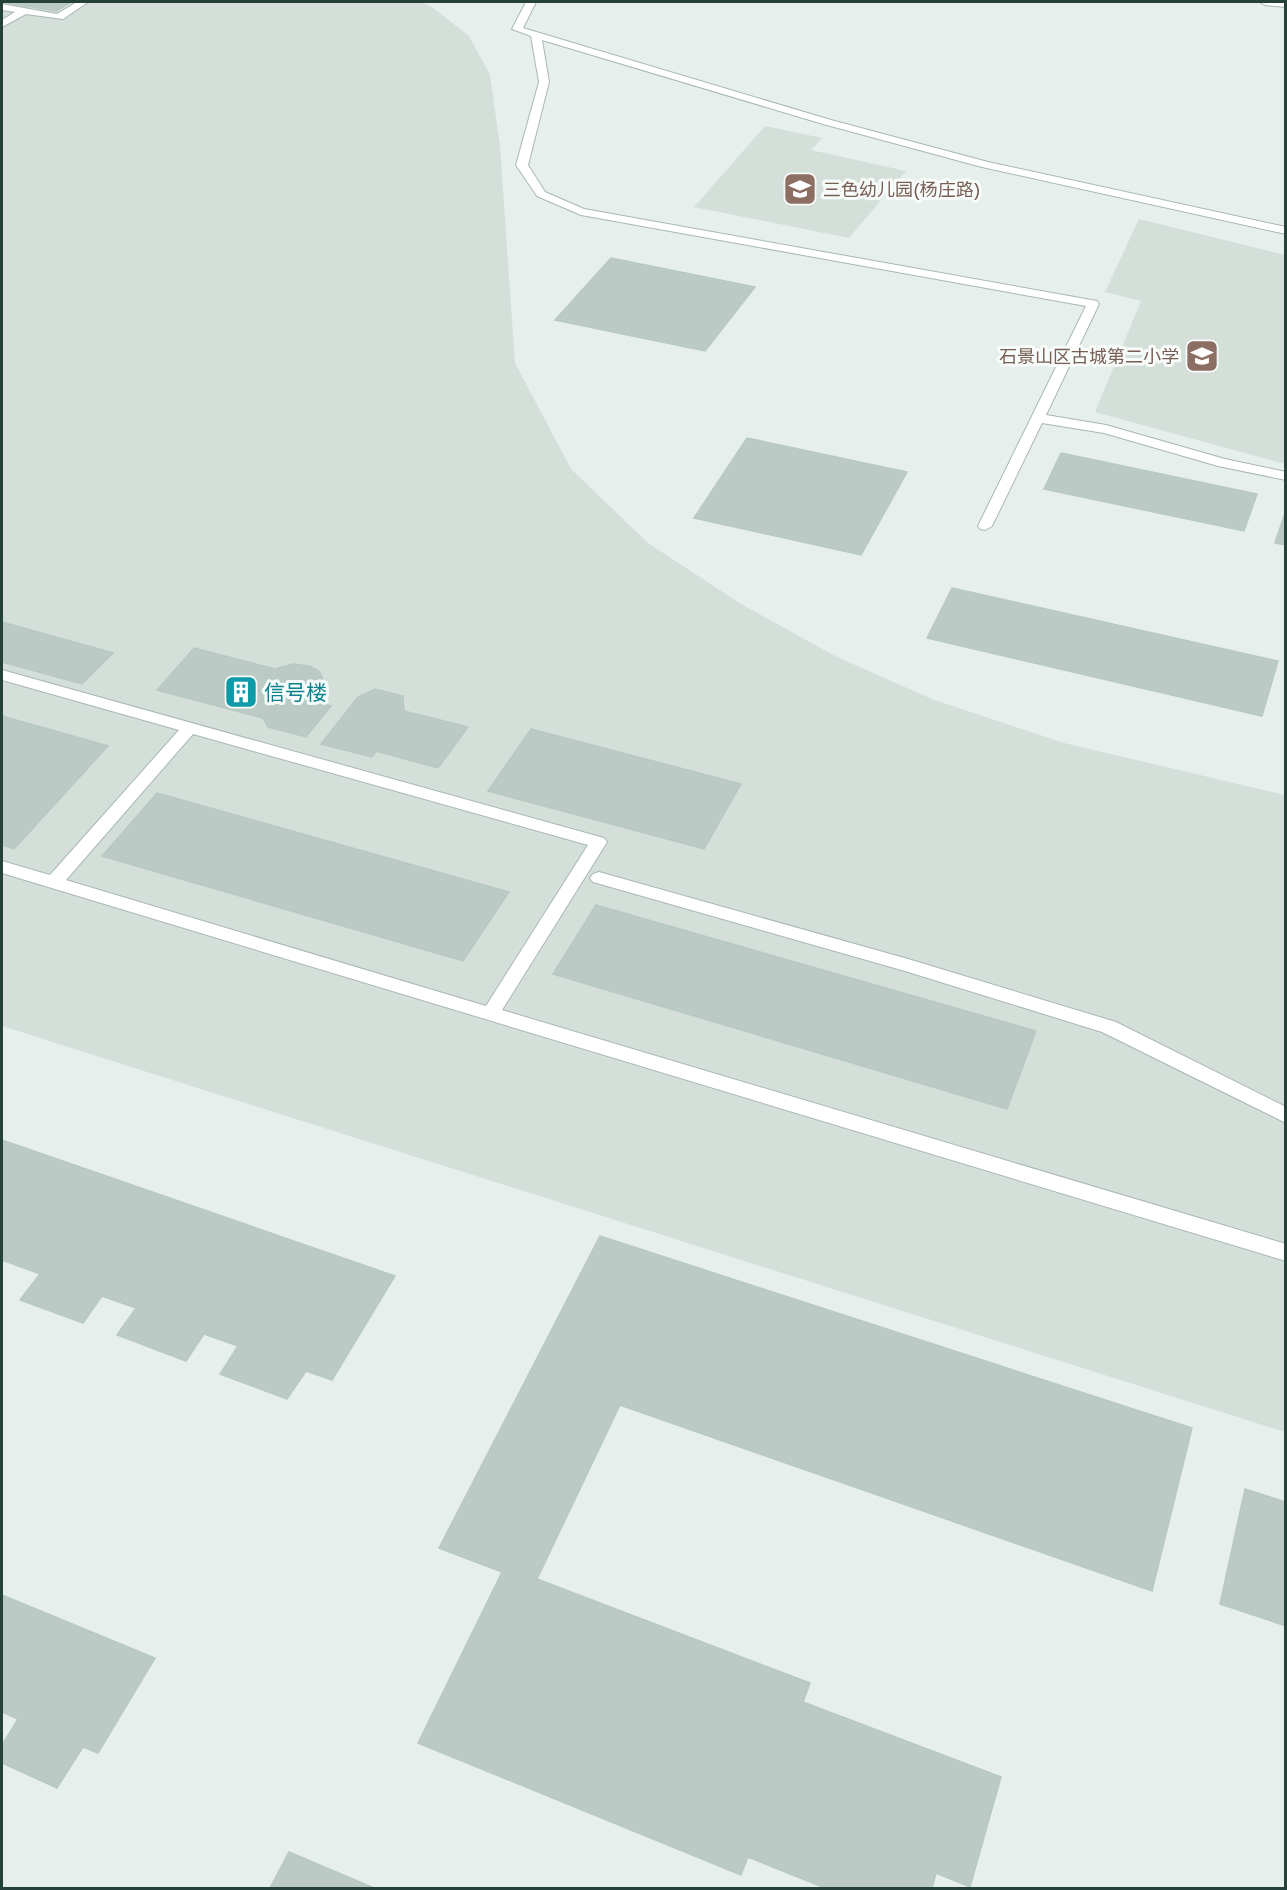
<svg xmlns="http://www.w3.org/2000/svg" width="1287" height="1890" viewBox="0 0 1287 1890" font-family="'Golos Text','Noto Sans SC',sans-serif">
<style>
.built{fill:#d4dfda}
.building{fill:#bbcac4;stroke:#b8c9c2;stroke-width:1.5}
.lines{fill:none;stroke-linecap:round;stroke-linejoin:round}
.service-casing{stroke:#a8b8b2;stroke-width:2}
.minor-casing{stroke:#a8b8b2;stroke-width:2}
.tertiary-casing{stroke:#a8b8b2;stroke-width:2}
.service{fill:#fff;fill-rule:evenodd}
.minor{fill:#fff;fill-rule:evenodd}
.tertiary{fill:#fff;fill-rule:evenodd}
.labels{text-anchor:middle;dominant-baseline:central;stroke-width:6;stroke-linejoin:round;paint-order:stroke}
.far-education-label{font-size:18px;fill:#785e54;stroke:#f7fbf9;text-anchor:start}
.culture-label{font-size:21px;fill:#0d838f;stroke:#f7fbf9;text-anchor:start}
</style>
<rect width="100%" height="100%" fill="#e6efeb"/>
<g class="built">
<polygon points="2,2 420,2 432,7 469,36 490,75 500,146 515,363 571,469 648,543 741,604 835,656 932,699 1064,743 1285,795 1285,1432 2,1026"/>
<polygon points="765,126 822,138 811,150 906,171 849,238 694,207"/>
<polygon points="1139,219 1285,255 1285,464 1095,412 1141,301 1105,292"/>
</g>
<g class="building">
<polygon points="2,2 71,2 56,11"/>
<polygon points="611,258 755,287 705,351 555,320"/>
<polygon points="747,438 907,472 861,555 694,518"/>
<polygon points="1061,453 1257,494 1244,531 1044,489"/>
<polygon points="1286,510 1286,545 1275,543"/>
<polygon points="952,588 1278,661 1262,716 927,638"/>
<polygon points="2,622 113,653 82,684 2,662"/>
<polygon points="194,648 275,669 293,664 309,666 319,671 322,677 322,684 311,701 331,706 306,737 268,727 263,718 157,690"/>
<polygon points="375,689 403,696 404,711 468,727 438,768 376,751 372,757 321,744 358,697"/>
<polygon points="2,716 108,746 14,849 2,845"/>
<polygon points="531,729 741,784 704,849 488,791"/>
<polygon points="157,793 509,892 463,961 102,856"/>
<polygon points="596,905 1036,1031 1007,1109 553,974"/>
<polygon points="2,1140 395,1276 332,1380 306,1371 287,1399 220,1374 238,1346 204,1334 186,1361 117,1335 136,1308 102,1296 83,1323 20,1300 40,1274 2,1260"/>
<polygon points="600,1236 1192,1428 1152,1591 620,1405 537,1579 810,1683 803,1702 1001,1777 970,1887 936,1873 932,1888 825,1888 748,1857 741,1875 418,1743 502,1572 439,1548"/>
<polygon points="1245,1489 1286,1502 1286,1626 1220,1604"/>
<polygon points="2,1595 155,1658 98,1753 83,1747 57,1788 2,1763 2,1745 18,1719 2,1712"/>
<polygon points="289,1852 374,1888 270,1888"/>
</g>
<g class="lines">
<defs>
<g id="service">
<polygon points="77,2 88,2 63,19 26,14 2,27 2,20 15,12 2,10 2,4 57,14"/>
<path d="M2,670l602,168 3,4 -105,168 784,234v17l-1284,-388v-12l48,14 129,-145 -177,-50zM193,734l395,111 -102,161 -420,-126z"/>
<polygon points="599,872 908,959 1116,1022 1286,1107 1286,1123 1102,1032 905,971 593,882 590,878 593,874"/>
</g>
<polygon id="minor" points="526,2 536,2 523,28 831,120 988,162 1286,227 1286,234 982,167 823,124 542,40 549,82 528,165 545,192 584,209 1097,301 1099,304 1046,415 1106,425 1225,459 1286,472 1286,480 1218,466 1104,433 1042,423 992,526 985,530 980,529 978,526 1086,306 581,215 537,196 516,165 539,82 531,36 512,29"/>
<polygon id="tertiary" points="1260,2 1286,2 1286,7 1265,5"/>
</defs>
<use href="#service" class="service-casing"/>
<use href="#minor" class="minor-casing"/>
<use href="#tertiary" class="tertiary-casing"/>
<use href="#service" class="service"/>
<use href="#minor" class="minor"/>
<use href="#tertiary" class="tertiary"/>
</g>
<defs>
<symbol id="school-square" viewBox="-11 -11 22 22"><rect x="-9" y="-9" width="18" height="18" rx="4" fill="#8d6e63" stroke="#f7fbf9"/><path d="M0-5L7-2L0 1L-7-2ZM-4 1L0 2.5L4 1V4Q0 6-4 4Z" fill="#fff"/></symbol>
<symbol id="building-square" viewBox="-11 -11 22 22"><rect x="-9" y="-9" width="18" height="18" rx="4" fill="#0f9aa8" stroke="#f7fbf9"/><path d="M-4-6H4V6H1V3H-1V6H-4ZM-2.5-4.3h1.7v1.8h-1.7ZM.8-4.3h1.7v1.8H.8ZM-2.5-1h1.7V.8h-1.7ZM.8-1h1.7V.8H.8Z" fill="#fff"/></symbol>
</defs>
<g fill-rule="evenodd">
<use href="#school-square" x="781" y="170" width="38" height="38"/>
<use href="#school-square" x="1183" y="337" width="38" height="38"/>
<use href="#building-square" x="222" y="673" width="38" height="38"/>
</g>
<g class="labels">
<g class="far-education-label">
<text x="823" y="189">三色幼儿园(杨庄路)</text>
<text x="1179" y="356" text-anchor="end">石景山区古城第二小学</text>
</g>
<g class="culture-label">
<text x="264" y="692">信号楼</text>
</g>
</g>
<rect width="1287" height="1890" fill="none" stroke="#24423a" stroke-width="6"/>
</svg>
